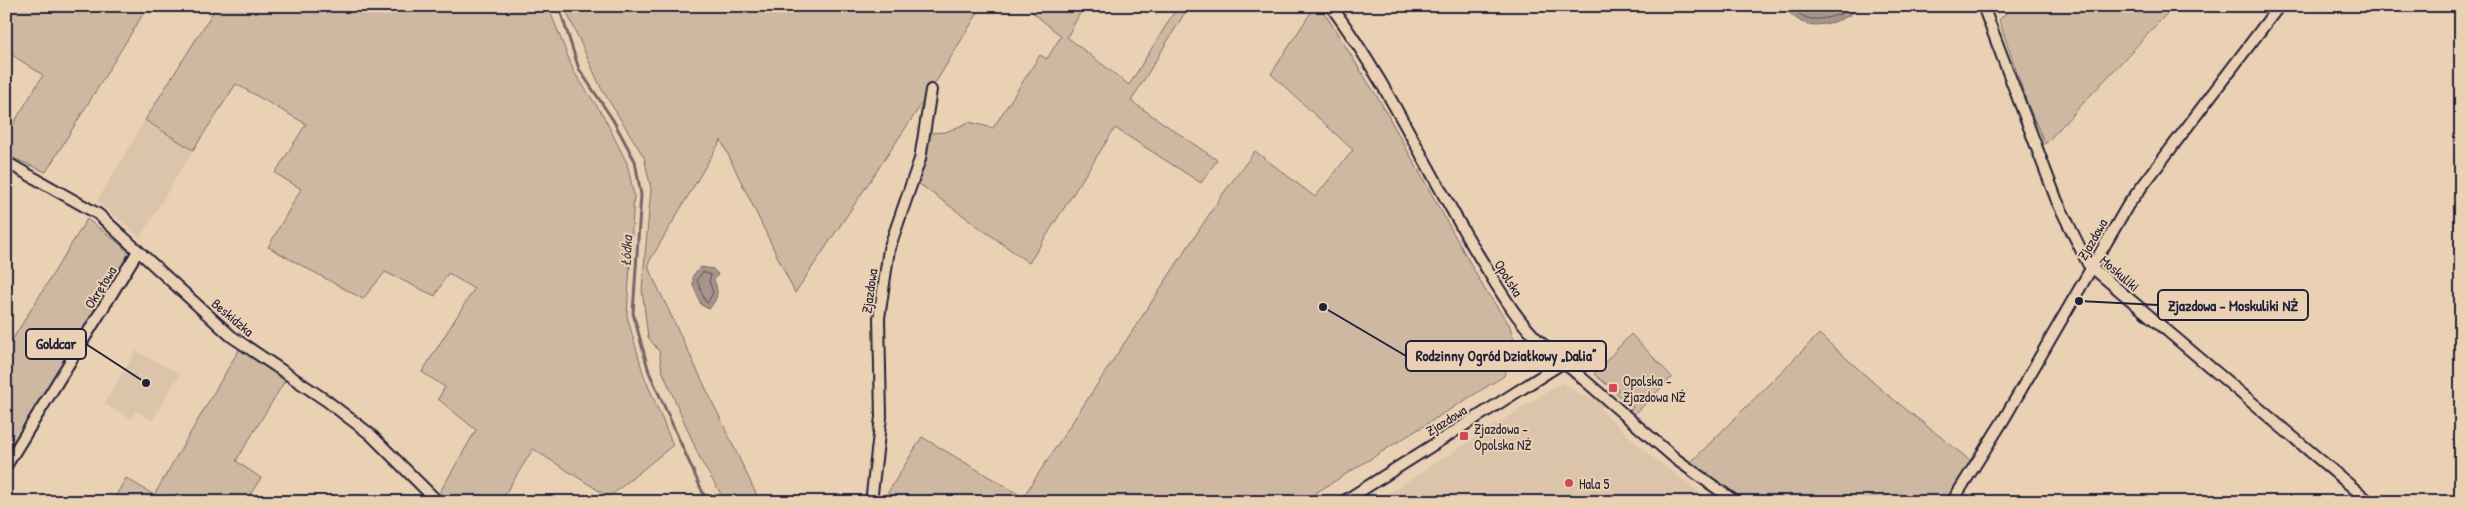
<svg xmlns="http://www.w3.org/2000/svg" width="2467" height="508" viewBox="0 0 2467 508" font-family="'Patrick Hand',sans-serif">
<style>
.built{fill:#dcc4aa}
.green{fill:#ceb8a2;stroke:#786d6e}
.water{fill:#a7958a;stroke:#72676a}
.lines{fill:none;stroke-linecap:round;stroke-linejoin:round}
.shore{stroke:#57505b;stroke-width:1}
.stream{stroke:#72676a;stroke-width:3}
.street-casing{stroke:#22223b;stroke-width:14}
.street{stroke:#ebd1b3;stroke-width:10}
.poi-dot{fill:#d1495b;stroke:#ebd1b3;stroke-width:2}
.labels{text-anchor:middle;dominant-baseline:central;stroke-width:4;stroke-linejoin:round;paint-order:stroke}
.street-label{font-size:14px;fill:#22223b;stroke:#ebd1b3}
.poi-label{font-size:14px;fill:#22223b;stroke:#ebd1b3;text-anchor:start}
.water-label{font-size:15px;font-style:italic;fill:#433f4f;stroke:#ebd1b3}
.leader{fill:none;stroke:#22223b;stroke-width:2}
.callout-dot{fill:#22223b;stroke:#ebd1b3;stroke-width:2}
.callout{fill:#ebd1b3;stroke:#22223b;stroke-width:2}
.callout-label{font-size:15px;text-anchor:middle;font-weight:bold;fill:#22223b}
</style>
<rect width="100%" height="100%" fill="#ebd1b3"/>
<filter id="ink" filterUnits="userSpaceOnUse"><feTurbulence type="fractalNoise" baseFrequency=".02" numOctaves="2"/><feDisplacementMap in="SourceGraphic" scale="10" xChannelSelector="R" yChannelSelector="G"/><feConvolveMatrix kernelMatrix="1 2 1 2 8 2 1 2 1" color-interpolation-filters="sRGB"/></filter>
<g filter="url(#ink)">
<g class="built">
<polygon points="145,120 193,150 140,238 97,201"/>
<polygon points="136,351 180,374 152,421 136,411 131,419 104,404"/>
<polygon points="1563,383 1581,395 1601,400 1604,403 1601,410 1651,456 1713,502 1375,502 1559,384"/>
</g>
<g class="green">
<polygon points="6,6 148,6 46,172 6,155 6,136 43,75 6,51"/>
<polygon points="217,6 548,6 574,72 603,115 627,163 634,195 627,316 644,376 673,445 609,497 533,449 500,502 450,502 440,492 476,430 438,399 445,387 422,372 474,289 448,273 435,296 385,272 363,299 268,247 301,189 275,173 306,124 236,84 193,150 145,120"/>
<polygon points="564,6 982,6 931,90 795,293 721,140 649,262 649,269 760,502 726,502 701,461 662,370 659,351 648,337 642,289 651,189 644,157 601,88"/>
<polygon points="1025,6 1084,6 1067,37 1129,85 1178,6 1189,6 1131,101 1217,160 1201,183 1115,128 1029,263 918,183 931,133 946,132 969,122 993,128 1040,55 1047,59 1061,36"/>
<polygon points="1315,6 1320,6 1381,103 1485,290 1509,324 1516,346 1504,376 1301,502 882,502 922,437 1023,497 1222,195 1255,151 1315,197 1353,150 1271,74"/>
<polygon points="2013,6 2174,6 2045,144 2028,105 1999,20"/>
<polygon points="87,219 121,245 129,254 128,259 6,461 6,350"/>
<polygon points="1631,334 1672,377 1634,415 1630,411 1633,407 1616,393 1619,390 1613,385 1611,388 1594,374"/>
<polygon points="1819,334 1883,391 1972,462 1947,502 1746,502 1690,463"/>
<polygon points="240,348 286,379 236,461 261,478 245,502 112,502 126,478 154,495"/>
</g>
<g class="water">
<path d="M1781,6h79c-9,13 -41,23 -56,17 -8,-3 -16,-12 -23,-17z"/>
<path d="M701,267l12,2 5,5 -4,6c5,12 4,19 -5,29l-8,-4 -8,-20v-10z"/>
</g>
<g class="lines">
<g class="shore">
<path d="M1789,6c6,4 12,10 18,12 12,4 37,-3 47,-12"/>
<polygon points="703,272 711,275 709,281 713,292 708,303 705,301 697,280"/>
</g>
<polyline class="stream" points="556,6 561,13 579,69 613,120 635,161 641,195 633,313 649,372 707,502"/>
<defs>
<g id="street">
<path d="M1331,6c58,79 98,169 149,252 18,29 34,59 59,83l138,119 59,42"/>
<polyline points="1983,6 2057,201 2088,264 2370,502"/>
<polyline points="6,162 98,214 231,336 327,401 370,434 438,502"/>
<polyline points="6,466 138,251"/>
<polyline points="871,502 881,417 879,318 889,249 920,159 931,90"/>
<polyline points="1343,502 1564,362"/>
<polyline points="1952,502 2004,419 2128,205 2279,6"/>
</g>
</defs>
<use href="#street" class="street-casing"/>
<use href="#street" class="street"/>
</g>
</g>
<g class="poi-dot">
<rect x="1608" y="383" width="10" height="10" rx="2.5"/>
<rect x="1459" y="431" width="10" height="10" rx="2.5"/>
<circle cx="1569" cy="483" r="5"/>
</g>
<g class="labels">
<g class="street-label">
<text transform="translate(2092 239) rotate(-60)">Zjazdowa</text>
<text transform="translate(2120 273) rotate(41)">Moskuliki</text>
<text transform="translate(1509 278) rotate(58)">Opolska</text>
<text transform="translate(100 287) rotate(-58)">Okrętowa</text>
<text transform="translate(869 291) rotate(-82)">Zjazdowa</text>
<text transform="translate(233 317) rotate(40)">Beskidzka</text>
<text transform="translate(1446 420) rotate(-32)">Zjazdowa</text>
</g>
<g class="poi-label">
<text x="1623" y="380">Opolska -<tspan x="1623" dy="16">Zjazdowa NŻ</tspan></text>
<text x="1474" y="428">Zjazdowa -<tspan x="1474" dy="16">Opolska NŻ</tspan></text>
<text x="1579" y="483">Hala 5</text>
</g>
<g class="water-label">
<text transform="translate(626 251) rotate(-87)">Łódka</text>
</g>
</g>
<path class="leader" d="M2079 301L2158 305M146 383L86 344M1323 307L1406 356"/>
<g class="callout-dot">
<circle cx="2079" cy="301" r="5"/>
<circle cx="146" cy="383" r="5"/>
<circle cx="1323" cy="307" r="5"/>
</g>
<g class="callout">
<rect x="2158" y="290" width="150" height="30" rx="5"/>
<rect x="26" y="329" width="60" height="30" rx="5"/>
<rect x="1406" y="341" width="200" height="30" rx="5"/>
</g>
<g class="callout-label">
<text x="2233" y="311">Zjazdowa - Moskuliki NŻ</text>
<text x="56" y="349">Goldcar</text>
<text x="1506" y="361">Rodzinny Ogród Działkowy „Dalia”</text>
</g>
<rect width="2467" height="508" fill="none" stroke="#ebd1b3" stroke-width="25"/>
<rect x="12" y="12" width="2442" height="483" fill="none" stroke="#22223b" stroke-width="2" filter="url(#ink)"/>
</svg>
